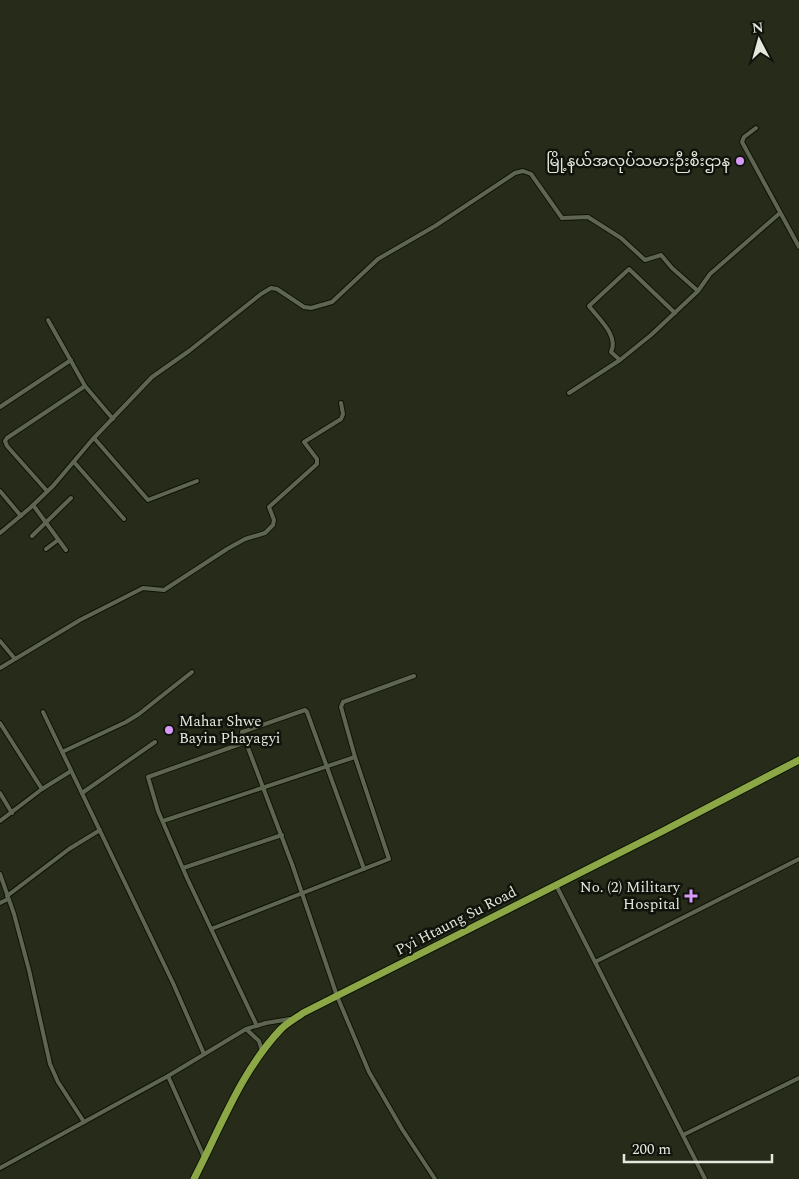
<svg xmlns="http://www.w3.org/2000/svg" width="799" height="1179" viewBox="0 0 799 1179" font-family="Spectral,'Noto Sans Myanmar',serif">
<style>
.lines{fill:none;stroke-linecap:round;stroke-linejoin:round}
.street-casing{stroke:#0f1404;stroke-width:6}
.highway-casing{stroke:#0f1404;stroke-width:9}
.street{stroke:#5e6550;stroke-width:4}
.highway{stroke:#8ca745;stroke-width:7}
.poi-dot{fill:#d89af8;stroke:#10130b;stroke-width:2}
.labels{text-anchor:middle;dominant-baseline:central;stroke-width:5;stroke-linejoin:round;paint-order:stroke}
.poi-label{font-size:15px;fill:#e4e8dc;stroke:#10130b;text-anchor:end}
.street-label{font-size:15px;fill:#e4e8dc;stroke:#10130b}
</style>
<rect width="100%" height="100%" fill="#262c19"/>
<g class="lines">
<defs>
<g id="street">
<polyline points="756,128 744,137 742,142 799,247"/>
<polyline points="48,320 85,386 113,419"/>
<path d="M620,360l-9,-8c8,-16 -12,-33 -22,-46l40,-37 46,44"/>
<polyline points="569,393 620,360 651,335 698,291 710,274 780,213"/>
<polyline points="0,407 71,360"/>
<polyline points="94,438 148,500 197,481"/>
<polyline points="74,462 124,519"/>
<polyline points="0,491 21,516"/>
<polyline points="47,491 7,446 5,441 7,438 85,386"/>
<polyline points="33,505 66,550"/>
<polyline points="0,533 30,508 53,486 92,440 152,377 189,351 261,294 271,288 277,289 304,307 311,308 332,302 378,259 435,226 515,173 523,171 531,174 562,218 588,217 621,238 645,260 661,255 672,268 698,291"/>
<polyline points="32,536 71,498"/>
<polyline points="46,549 58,540"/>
<polyline points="0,641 15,659"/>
<polyline points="0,668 80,620 143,588 164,590 227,549 245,539 265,533 273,525 274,520 269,507 317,464 317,459 304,442 341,419 343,414 341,403"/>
<polyline points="43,712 173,983 204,1054"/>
<polyline points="0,723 42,789"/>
<polyline points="246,742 148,777 158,811 187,878 257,1026"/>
<polyline points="62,752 126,722 139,714 192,672"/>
<polyline points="0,793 12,813"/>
<polyline points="82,793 155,742"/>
<polyline points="0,821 42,789 71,771"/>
<polyline points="163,821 355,757"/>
<polyline points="183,868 282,835"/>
<polyline points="364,869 307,712 305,710 242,732 292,864 337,996 369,1072 402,1129 435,1179"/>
<polyline points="0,874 14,914 29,970 50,1064 58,1082 84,1122"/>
<polyline points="556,885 705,1179"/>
<polyline points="7,896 69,849 100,830"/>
<polyline points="0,903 8,899"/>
<polyline points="211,929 389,859 355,757 341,707 343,702 414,676"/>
<polyline points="595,962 799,859"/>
<polyline points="246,1029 259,1041 262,1051"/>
<polyline points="168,1076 204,1157"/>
<polyline points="683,1135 799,1078"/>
<polyline points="0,1168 168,1076 246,1029 266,1023 290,1019"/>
</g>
<path id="highway" d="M194,1179c26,-50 47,-108 87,-150 6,-6 15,-11 22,-16l358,-181 138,-72"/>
</defs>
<use href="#street" class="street-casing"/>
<use href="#highway" class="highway-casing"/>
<use href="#street" class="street"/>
<use href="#highway" class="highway"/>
</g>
<g class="poi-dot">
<circle cx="740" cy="161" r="5"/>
<circle cx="169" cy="730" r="5"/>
<path d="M688.5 888.5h5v5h5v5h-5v5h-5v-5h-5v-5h5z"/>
</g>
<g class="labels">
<g class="poi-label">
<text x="730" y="161">မြို့နယ်အလုပ်သမားဉီးစီးဌာန</text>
<text x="179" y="721" text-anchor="start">Mahar Shwe<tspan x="179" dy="17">Bayin Phayagyi</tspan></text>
<text x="680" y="887">No. (2) Military<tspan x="680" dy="17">Hospital</tspan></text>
</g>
<g class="street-label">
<text transform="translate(456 921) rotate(-27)">Pyi Htaung Su Road</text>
</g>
</g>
<g transform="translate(759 40) rotate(354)" stroke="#10130b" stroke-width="4" paint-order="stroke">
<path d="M0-4L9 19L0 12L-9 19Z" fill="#e4e8dc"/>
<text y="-8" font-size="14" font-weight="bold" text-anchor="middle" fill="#e4e8dc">N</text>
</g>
<path d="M624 1154v8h148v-8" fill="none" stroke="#e4e8dc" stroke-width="2.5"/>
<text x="632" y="1154" font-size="15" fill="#e4e8dc" stroke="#10130b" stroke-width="4" paint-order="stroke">200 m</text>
</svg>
